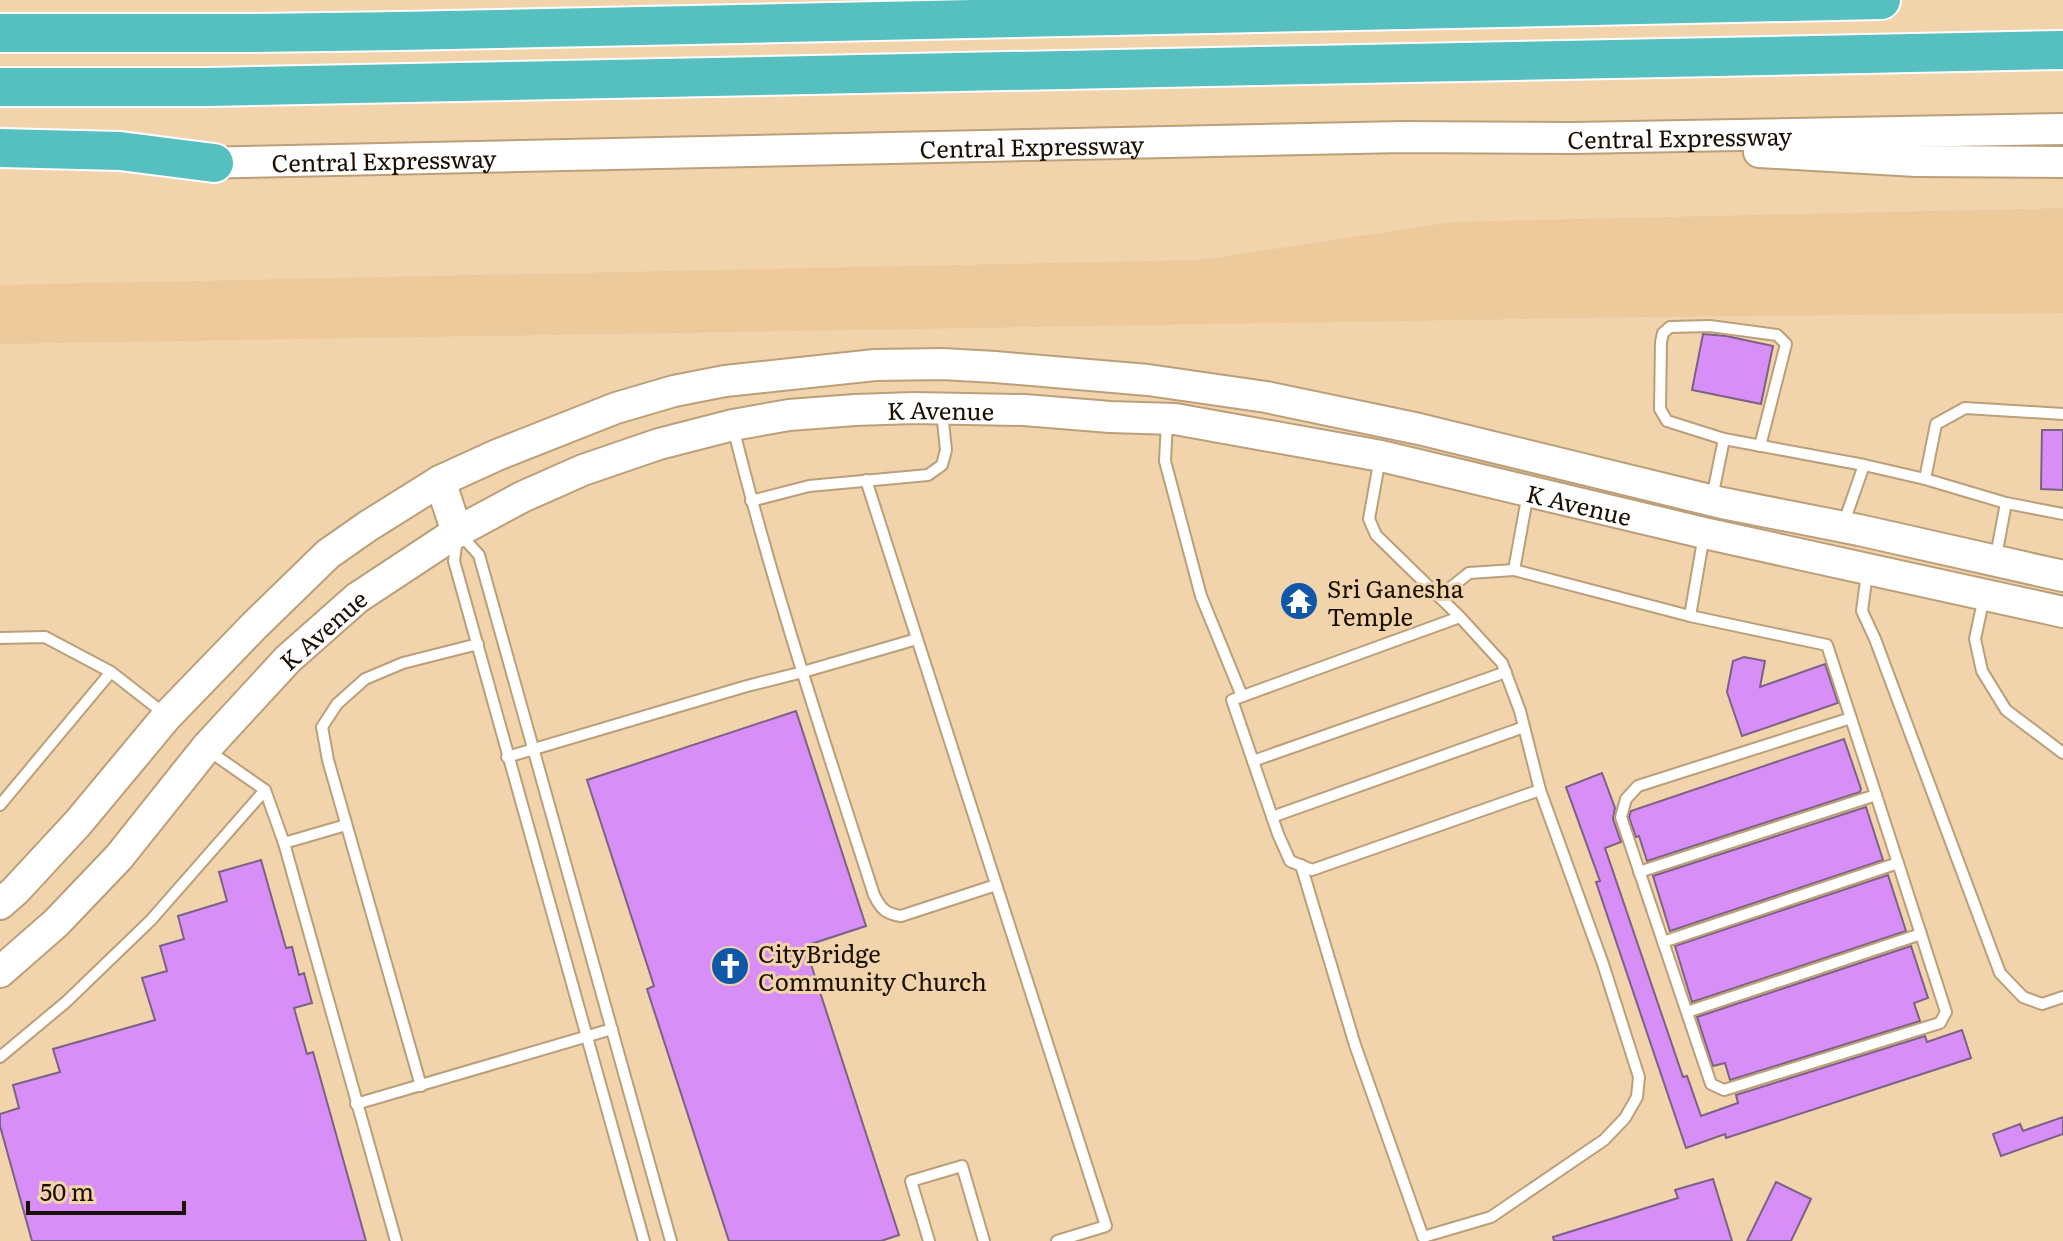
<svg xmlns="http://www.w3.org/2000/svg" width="2063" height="1241" viewBox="0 0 2063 1241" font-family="Literata,serif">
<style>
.built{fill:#ecca9b}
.building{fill:#d88ef7;stroke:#7a6285;stroke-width:2}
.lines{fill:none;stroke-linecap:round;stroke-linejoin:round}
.lane-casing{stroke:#bb9f79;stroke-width:14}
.secondary-casing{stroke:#bb9f79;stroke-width:34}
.highway-casing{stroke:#fff;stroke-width:42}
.lane{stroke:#fff;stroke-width:10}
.secondary{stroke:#fff;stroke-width:30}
.highway{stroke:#56bfbf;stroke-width:38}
.labels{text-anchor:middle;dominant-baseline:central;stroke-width:6;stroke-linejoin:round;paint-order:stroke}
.street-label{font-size:24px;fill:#190f02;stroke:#f1d4ac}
.poi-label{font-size:24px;fill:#190f02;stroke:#f1d4ac;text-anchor:start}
</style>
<rect width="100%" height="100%" fill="#f1d4ac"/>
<polygon class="built" points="2063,208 2063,313 1644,317 0,344 0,285 1199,260 1453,222"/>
<g class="building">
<polygon points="1703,334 1726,336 1773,346 1761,404 1692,390"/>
<polygon points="2042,430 2063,430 2063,490 2041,489"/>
<polygon points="1744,657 1765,661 1760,687 1825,664 1838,703 1742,736 1727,692 1733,661"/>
<polygon points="796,711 866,926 805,946 899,1235 881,1241 729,1241 647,989 654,986 587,780"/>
<polygon points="1844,739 1861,789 1860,792 1647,861 1639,836 1636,837 1629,817 1631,811"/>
<polygon points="1602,773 1615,808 1613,819 1621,842 1605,848 1683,1077 1687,1076 1701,1116 1738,1103 1736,1095 1925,1036 1927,1042 1962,1030 1971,1058 1726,1138 1725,1134 1686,1148 1596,882 1600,881 1566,787"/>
<polygon points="1866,807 1883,860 1670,931 1653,876"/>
<polygon points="261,860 286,948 292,947 299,975 304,973 312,1003 294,1008 307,1054 313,1052 366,1241 32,1241 0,1126 0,1114 19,1108 13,1085 60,1072 53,1049 155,1020 142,978 167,971 160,946 184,939 178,916 227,901 219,872"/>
<polygon points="1888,875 1906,931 1692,1002 1675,946"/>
<polygon points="1911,946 1928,998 1914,1003 1920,1021 1730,1080 1725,1063 1713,1066 1697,1017"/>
<polygon points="2063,1117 2063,1134 2001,1156 1993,1134 2020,1124 2023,1131"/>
<polygon points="1713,1179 1732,1241 1554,1241 1553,1237 1678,1198 1675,1190"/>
<polygon points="1776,1182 1811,1199 1791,1241 1747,1241"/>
</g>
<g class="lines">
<defs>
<g id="lane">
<polyline points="1167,421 1165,461 1201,596 1242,696"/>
<path d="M733,427c39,158 91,313 141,468 7,14 12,19 27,21l95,-31"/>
<polyline points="1724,439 1667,421 1660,409 1661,342 1663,333 1670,327 1710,326 1777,335 1786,344 1760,446"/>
<polyline points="1380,458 1369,519 1376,535 1460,617 1502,663 1520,711 1540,790 1312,870 1290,861 1278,834 1232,700 1460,617"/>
<polyline points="866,480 1106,1226 1057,1241"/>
<polyline points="1528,493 1514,570 1690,616"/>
<polyline points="1712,498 1724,439 1864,465"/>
<polyline points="751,501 809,486 928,475 942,465 946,450 942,412"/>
<polyline points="2006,503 2063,514"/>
<polyline points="1843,525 1864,465 1925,479"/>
<polyline points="459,533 479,555 671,1241"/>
<path d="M1704,535l-14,81 137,29c40,122 80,245 119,367l-6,11 -216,67 -13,-6 -90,-267 5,-18 12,-13 213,-68"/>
<polyline points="457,538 454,561 644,1241"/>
<polyline points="1996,556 2006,503 1925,479 1936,424 1965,408 2063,414"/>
<polyline points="1867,573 1862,611 1875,639 2000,973 2023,997 2042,1004 2063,997"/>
<polyline points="1439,597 1469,573 1514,570"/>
<polyline points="1984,597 1975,639 1982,671 2006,710 2063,753"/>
<polyline points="0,638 45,637 111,672 166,715"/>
<polyline points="209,751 265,790 284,843 396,1241"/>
<polyline points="507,757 747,686 803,672 917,639"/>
<polyline points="1253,761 1506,672"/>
<polyline points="0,805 111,672"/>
<polyline points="1272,817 1524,727"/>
<polyline points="284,843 346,825"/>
<polyline points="1301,865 1355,1045 1423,1237 1491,1217 1604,1140 1625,1118 1637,1097 1639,1077 1603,964 1540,790"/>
<polyline points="1639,872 1876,795"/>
<polyline points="1663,942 1898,863"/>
<polyline points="1687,1012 1921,934"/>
<polyline points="0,1057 66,1002 151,920 265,790"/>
<polyline points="421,1086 328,760 322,727 337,704 365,679 403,663 478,644"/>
<polyline points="356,1104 612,1029"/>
<polyline points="929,1241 911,1181 962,1166 984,1241"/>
</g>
<g id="secondary">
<polyline points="1759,152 1916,161 2063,162"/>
<path id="s1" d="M194,163l1209,-26 170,1 490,-9"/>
<polyline points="440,481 457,532"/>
<polyline points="0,904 15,891 78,823 167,716 255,625 328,554 368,526 440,481 497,455 616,408 674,391 725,381 875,365 942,364 995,367 1148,380 1266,397 1419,429 1722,503 1859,530 2063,576"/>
<path id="s2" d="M0,972l56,-49 63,-66 87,-109 82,-89 69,-61 100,-66 65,-35 61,-27 76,-26 74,-19 56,-10 66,-5 59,-2 110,2 86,7 65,2 206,37 323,77 359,79"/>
</g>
<g id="highway">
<polyline points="0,33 248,33 400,31 1881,0"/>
<polyline points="0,87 210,87 2063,50"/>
<polyline points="0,148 120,151 214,163"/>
</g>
</defs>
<use href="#lane" class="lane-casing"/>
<use href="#secondary" class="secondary-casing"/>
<use href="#highway" class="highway-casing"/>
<use href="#lane" class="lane"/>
<use href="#secondary" class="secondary"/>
<use href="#highway" class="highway"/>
</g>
<defs>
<symbol id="temple-disc" viewBox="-11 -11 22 22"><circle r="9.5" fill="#1058a7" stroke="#f1d4ac"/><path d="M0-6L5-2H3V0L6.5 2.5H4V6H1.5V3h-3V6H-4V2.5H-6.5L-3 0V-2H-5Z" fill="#fff"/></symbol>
<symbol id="church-disc" viewBox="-11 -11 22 22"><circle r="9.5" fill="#1058a7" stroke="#f1d4ac"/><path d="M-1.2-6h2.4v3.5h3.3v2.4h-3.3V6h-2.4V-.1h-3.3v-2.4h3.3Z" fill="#fff"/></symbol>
</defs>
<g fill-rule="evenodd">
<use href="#temple-disc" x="1277" y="579" width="44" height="44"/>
<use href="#church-disc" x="708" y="944" width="44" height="44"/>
</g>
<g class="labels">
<g class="street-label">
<text stroke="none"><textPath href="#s1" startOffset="1486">Central Expressway</textPath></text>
<text stroke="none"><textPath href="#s1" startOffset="838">Central Expressway</textPath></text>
<text stroke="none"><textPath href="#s1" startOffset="190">Central Expressway</textPath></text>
<text stroke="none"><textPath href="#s2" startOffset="1144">K Avenue</textPath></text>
<text stroke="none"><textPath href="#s2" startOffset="1792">K Avenue</textPath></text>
<text stroke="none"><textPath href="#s2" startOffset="472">K Avenue</textPath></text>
</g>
<g class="poi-label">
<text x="1327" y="587">Sri Ganesha<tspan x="1327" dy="28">Temple</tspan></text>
<text x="758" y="952">CityBridge<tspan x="758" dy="28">Community Church</tspan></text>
</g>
</g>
<path d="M28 1201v12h156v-12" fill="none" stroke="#190f02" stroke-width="4"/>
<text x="40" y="1201" font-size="24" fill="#190f02" stroke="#f1d4ac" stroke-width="6" paint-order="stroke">50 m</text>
</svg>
